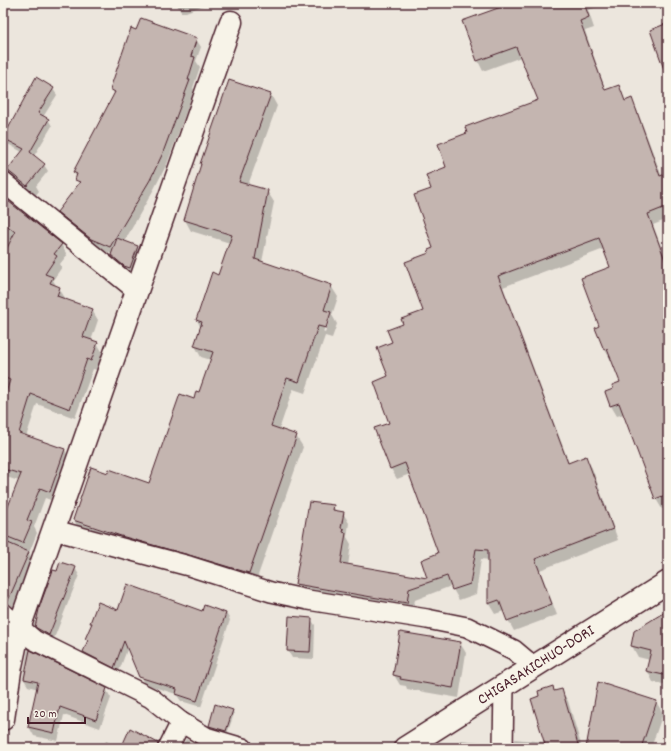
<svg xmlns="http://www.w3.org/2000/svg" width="671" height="751" viewBox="0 0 671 751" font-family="Dekko,sans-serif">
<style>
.shadow{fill:#0003;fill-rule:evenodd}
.building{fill:#c4b5b0;stroke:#4a1f2b}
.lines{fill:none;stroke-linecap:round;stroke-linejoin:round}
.minor-casing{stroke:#4a1f2b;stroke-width:22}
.tertiary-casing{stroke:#4a1f2b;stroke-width:25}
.primary-casing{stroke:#4a1f2b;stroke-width:25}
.minor{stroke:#f7f3e8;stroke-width:19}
.tertiary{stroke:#f7f3e8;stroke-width:22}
.primary{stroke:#f7f3e8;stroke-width:22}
.labels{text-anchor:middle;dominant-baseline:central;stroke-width:3.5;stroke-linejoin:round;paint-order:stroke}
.street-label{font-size:16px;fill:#4a1f2b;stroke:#f7f3e8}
</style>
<rect width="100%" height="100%" fill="#ece6dd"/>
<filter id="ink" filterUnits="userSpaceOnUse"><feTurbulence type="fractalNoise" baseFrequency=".025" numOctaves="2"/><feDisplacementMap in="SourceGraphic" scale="8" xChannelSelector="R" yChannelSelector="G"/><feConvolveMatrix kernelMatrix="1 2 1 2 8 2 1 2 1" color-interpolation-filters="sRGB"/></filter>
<g filter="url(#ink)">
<g class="shadow">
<polygon points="176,3 210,3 186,12 181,12"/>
<polygon points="515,3 597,3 598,7 588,10 594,28 585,31 606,91 618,86 626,102 631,100 637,110 662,177 668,176 668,219 653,225 668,265 668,507 662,509 656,499 624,414 617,416 611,406 606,392 615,389 621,382 612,360 611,360 605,350 597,328 600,327 612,268 604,249 503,287 569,463 586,458 592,468 618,540 540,570 557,615 514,631 508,620 504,611 495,614 489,604 489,560 481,559 476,594 459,600 451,586 415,600 412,613 302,595 296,584 310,503 333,506 336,512 343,513 349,523 347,537 351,544 348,566 429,579 439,554 410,474 397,479 391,469 376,429 391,423 390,377 393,343 404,324 424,312 430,254 435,249 432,189 448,168 468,133 539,101 521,57 483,71 478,61"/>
<polygon points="196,39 201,47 196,61 200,67 193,88 194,90 167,164 154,189 124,242 137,247 141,254 133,275 129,273 116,262 112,254 97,248 63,221 58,212 79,184 74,172 115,95 111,89"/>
<path d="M230,81l41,14 6,11 -29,79 19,6 7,11 -12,60 69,24 7,11 -6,18 5,9 -5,14 -7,-2 -20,57 -12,-4 -14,41 17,6 7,11 -48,137 -175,-53 -6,-11 35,-46 41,10 44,-84 6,-7 11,-33 -10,-3 -6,-11 6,-18 -4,-8 22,-44 11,-33 -39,-12 -6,-11zM330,314v5l-5,14 -2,-1z"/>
<polygon points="53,89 57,95 43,117 48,119 52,126 34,156 44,165 48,171 36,186 39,191 35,196 11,178 7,172 22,152 8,144 4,138"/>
<polygon points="3,197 61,244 67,255 60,264 62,267 53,280 57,287 59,288 65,298 65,300 92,310 98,320 91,341 97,343 103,353 97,370 93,369 75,418 37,404 26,437 65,450 70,460 56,502 45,498 34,527 37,533 29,553 33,561 14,608 11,607 8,611 3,612 3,558 9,545 4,543 3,540 3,522 19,481 3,476 3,405 9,387 3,384"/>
<polygon points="75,568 79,575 53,641 39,632 34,625 53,571 58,572"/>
<polygon points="119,612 226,613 230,620 201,707 181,701 176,694 144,684 128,647 118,674 88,659 84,652 88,642 86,639 92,625 91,623"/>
<polygon points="668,618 668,685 653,682 647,670 650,660 638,657 632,646"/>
<polygon points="311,619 315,625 314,659 292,658 288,651"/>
<polygon points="460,643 466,653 459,698 407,689 406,686 400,685 394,675"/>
<polygon points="28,650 106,689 111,698 100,728 64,715 58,741 34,736 29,727 38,689 28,686 23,678"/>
<polygon points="552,687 555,692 561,690 568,701 582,748 514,748 515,739 545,742 540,697"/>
<polygon points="656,702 663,713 652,745 661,748 587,748"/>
<polygon points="232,710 234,714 227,734 212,729 210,726"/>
<polygon points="186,739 202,748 181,748"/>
<polygon points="460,740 481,742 482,744 491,744 494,748 459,748"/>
<polygon points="106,741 121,748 102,748"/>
</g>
<g class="building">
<polygon points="512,3 584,3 589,17 580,21 605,90 619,85 625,101 632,98 660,176 668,173 668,206 648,214 668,268 668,494 655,499 619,403 610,406 605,392 613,389 612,385 620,382 607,349 604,350 595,328 599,326 581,278 610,267 599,238 498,276 568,463 586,456 613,529 535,559 552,604 507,621 499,600 488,604 488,550 476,549 470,584 452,590 447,576 409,589 407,603 295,584 309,502 334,505 333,510 344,512 341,528 344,529 343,532 346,533 341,563 427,578 421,560 438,553 405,463 390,469 374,428 389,423 374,382 388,376 377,348 392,342 387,330 403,324 401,319 423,311 405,262 429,253 428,250 433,248 414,195 431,189 426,175 446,167 438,144 467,133 465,127 538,100 516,47 477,61 462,21"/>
<polygon points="141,18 197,38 191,56 195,57 188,80 190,80 162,155 150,180 110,247 91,239 57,212 80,182 75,180 77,174 73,172 115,92 110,89 131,28 136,30"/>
<polygon points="668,23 668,74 666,75 650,30"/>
<polygon points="36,77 54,88 38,113 49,119 30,152 45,164 27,186 7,170 24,149 3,138"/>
<polygon points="229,80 271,94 239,182 268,190 255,259 332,285 324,310 331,312 326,328 318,326 299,382 287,378 271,426 297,435 249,573 192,556 121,536 73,520 91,467 108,473 109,469 149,483 180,394 194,399 196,391 199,392 213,352 194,346 202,322 196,320 212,272 218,275 232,235 184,220 201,164 200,164"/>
<polygon points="8,201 62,244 54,254 57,256 45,274 53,277 50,283 60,287 57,296 93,309 83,337 98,342 91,361 87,359 70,409 31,394 19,433 65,449 50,492 40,488 27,520 32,522 23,543 3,535 3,519 21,474 7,470 6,472 3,472 3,402 10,380 3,377 3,256 15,232 3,222 3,207"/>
<polygon points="117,238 138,246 130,268 124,266 111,255"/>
<polygon points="8,543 29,552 7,603 3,602 3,556"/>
<polygon points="60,562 76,567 49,635 35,627 40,605 53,570 57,571"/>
<polygon points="127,584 202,611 204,605 226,613 197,701 176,694 177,689 139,677 124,641 114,668 83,652 88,640 85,639 92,623 90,623 98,602 118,610"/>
<polygon points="668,610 668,676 646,671 651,651 631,646 634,631"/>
<polygon points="289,616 312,618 310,652 287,651"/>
<polygon points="400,632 461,642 453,688 400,679 401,677 393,675"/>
<polygon points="30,650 107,688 96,720 60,707 54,733 28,727 38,682 24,679"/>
<polygon points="598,682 657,701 641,748 586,748"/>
<polygon points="553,686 554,691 562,689 579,748 546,748 531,699 539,696 538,691"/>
<polygon points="215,704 233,710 226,731 209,726"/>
<polygon points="130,728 158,743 157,748 121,748"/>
</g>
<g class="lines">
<defs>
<g id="minor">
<polyline points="3,182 137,291"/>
<polyline points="54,530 189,566 271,592 308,600 427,619 467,627 514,650 533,666"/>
<polyline points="3,613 34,640 151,698 181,722 206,737 243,748"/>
<polyline points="168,748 181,722"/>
<polyline points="503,748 504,686"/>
</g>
<polyline id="tertiary" points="3,719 10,671 19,628 231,22"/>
<g id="primary">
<path id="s1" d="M405,748c88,-55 175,-111 263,-166"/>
</g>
</defs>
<use href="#minor" class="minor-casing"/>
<use href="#tertiary" class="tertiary-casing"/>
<use href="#primary" class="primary-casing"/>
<use href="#minor" class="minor"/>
<use href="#tertiary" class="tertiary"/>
<use href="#primary" class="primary"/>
</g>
</g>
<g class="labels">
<g class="street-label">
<text stroke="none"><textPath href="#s1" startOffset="155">CHIGASAKICHUO-DORI</textPath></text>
</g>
</g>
<rect width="671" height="751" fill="none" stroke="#f7f3e8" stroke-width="16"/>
<rect x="8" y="8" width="655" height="735" fill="none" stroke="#4a1f2b" stroke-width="1.5" filter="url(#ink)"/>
<path d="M28 717v6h57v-6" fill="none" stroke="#4a1f2b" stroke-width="2"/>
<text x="34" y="717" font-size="12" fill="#4a1f2b" stroke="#f7f3e8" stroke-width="3" paint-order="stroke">20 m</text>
</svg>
